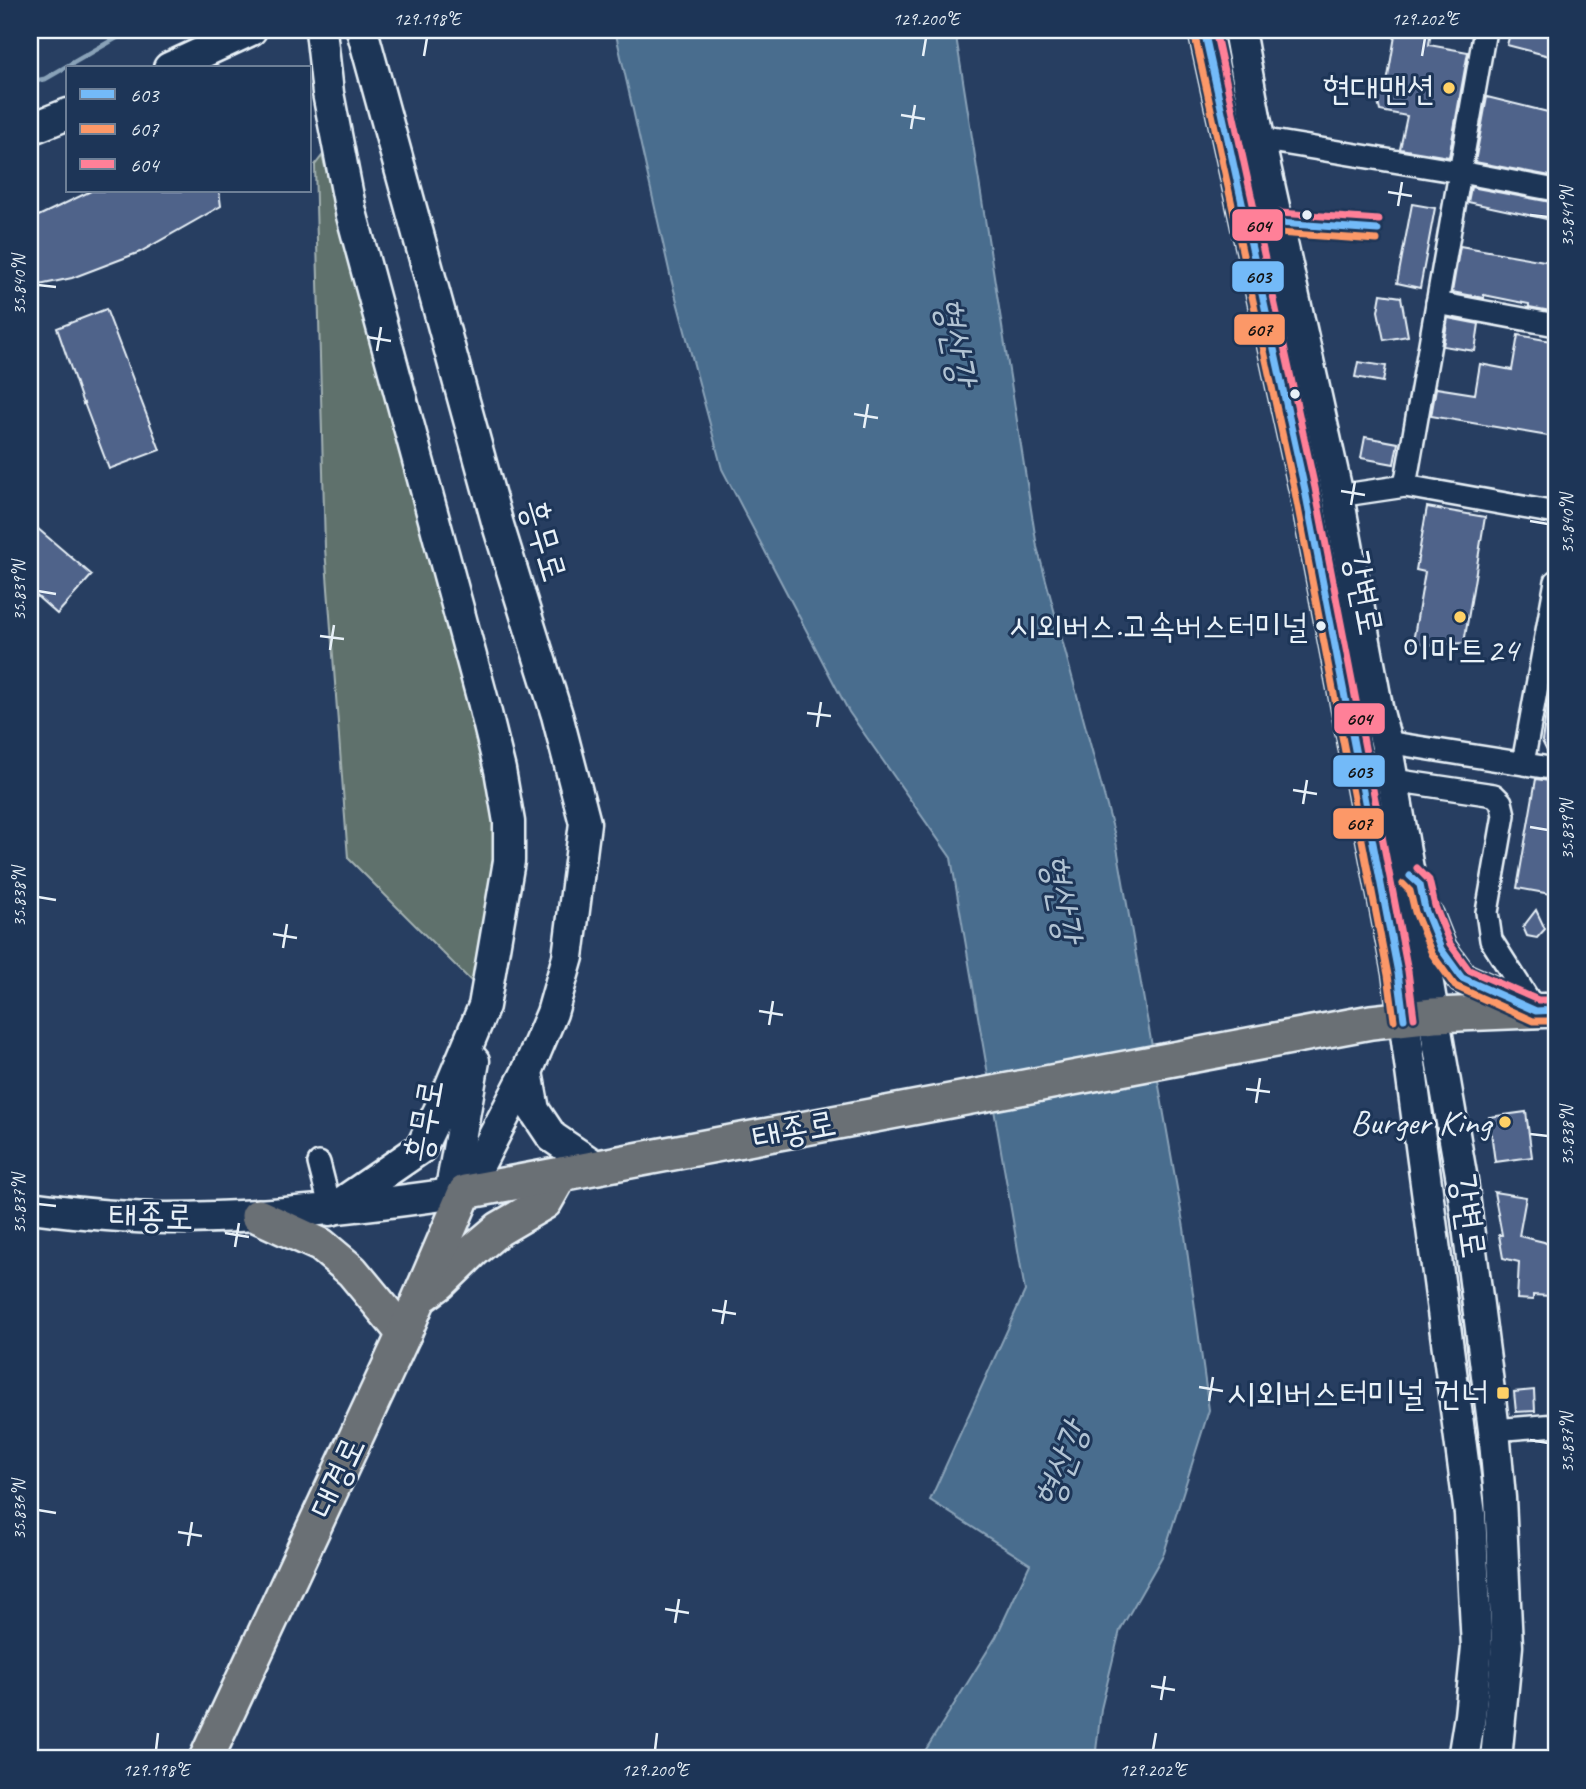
<svg xmlns="http://www.w3.org/2000/svg" width="1586" height="1789" viewBox="0 0 1586 1789" font-family="Caveat,'Poor Story',sans-serif">
<style>
.green{fill:#5e716c;stroke:#a3b1b2;stroke-width:2}
.water{fill:#4a6d8e;stroke:#89a2b8;stroke-width:2}
.lines{fill:none;stroke-linecap:round;stroke-linejoin:round}
.stream{stroke:#89a2b8;stroke-width:5}
.building{fill:#50638a;stroke:#e8f1f8;stroke-width:2}
.street-casing{stroke:#e8f1f8;stroke-width:26}
.secondary-casing{stroke:#e8f1f8;stroke-width:35}
.primary-casing{stroke:#e8f1f8;stroke-width:38}
.street{stroke:#1d3557;stroke-width:21}
.secondary{stroke:#1d3557;stroke-width:30}
.primary{stroke:#6b6f75;stroke-width:33}
.bus-1-casing{stroke:#1d3557;stroke-width:12}
.bus-2-casing{stroke:#1d3557;stroke-width:12}
.bus-3-casing{stroke:#1d3557;stroke-width:12}
.bus-1{stroke:#73baf8;stroke-width:7}
.bus-2{stroke:#fc9868;stroke-width:7}
.bus-3{stroke:#ff8098;stroke-width:7}
.ticks{fill:none;stroke:#e8f1f8;stroke-width:2.5}
.poi-dot{fill:#ffd166;stroke:#1d3557;stroke-width:2.5}
.bus-dot{fill:#e8f1f8;stroke:#1d3557;stroke-width:2.5}
.labels{text-anchor:middle;dominant-baseline:central;stroke-width:6;stroke-linejoin:round;paint-order:stroke}
.bus-label{font-size:33px;fill:#e8f1f8;stroke:#1d3557;text-anchor:end}
.poi-label{font-size:35px;fill:#e8f1f8;stroke:#1d3557;text-anchor:end}
.street-label{font-size:35px;fill:#e8f1f8;stroke:#1d3557}
.water-label{font-size:37px;font-style:italic;fill:#b1c3d3;stroke:#1d3557}
.line-badge{stroke:#1d3557;stroke-width:2.5}
.pale-badge-label{font-size:19px;text-anchor:middle;font-weight:bold;fill:#111}
.neatline{fill:none;stroke:#e8f1f8;stroke-width:2.5}
.ticks-label{font-size:18px;text-anchor:middle;fill:#e8f1f8}
</style>
<rect width="100%" height="100%" fill="#273e61"/>
<filter id="ink" filterUnits="userSpaceOnUse"><feTurbulence type="fractalNoise" baseFrequency=".0143" numOctaves="2"/><feDisplacementMap in="SourceGraphic" scale="14" xChannelSelector="R" yChannelSelector="G"/><feConvolveMatrix kernelMatrix="1 2 1 2 8 2 1 2 1" color-interpolation-filters="sRGB"/></filter>
<g filter="url(#ink)">
<polygon class="green" points="322,156 381,367 501,824 477,987 348,858 325,548 315,165"/>
<polygon class="water" points="615,30 955,30 1037,547 1115,836 1184,1228 1209,1410 1164,1553 1120,1630 1101,1709 1095,1759 920,1759 996,1637 1030,1564 930,1500 1025,1291 951,858 849,712 722,469 671,279"/>
<g class="lines">
<polyline class="stream" points="30,82 45,79 130,30"/>
</g>
<g class="building">
<polygon points="1396,30 1431,30 1429,45 1468,52 1449,157 1400,149 1407,116 1380,111 1373,81 1387,83"/>
<polygon points="1511,30 1547,30 1556,32 1553,57 1507,45"/>
<polygon points="1487,97 1556,114 1556,177 1475,162"/>
<polygon points="1471,187 1556,203 1556,221 1468,202"/>
<polygon points="91,191 219,191 221,206 140,252 72,278 30,287 30,220"/>
<polygon points="1412,204 1435,208 1420,288 1397,283"/>
<polygon points="1460,246 1556,263 1556,312 1529,307 1529,304 1484,295 1484,298 1452,292"/>
<polygon points="1381,294 1401,297 1408,336 1384,340 1378,311"/>
<polygon points="106,309 160,450 109,469 84,403 83,404 57,328"/>
<polygon points="1448,318 1479,324 1475,351 1443,346"/>
<polygon points="1518,335 1556,342 1556,424 1554,437 1431,416 1436,388 1475,394 1480,364 1512,370"/>
<polygon points="1358,362 1386,366 1383,382 1355,377"/>
<polygon points="1365,437 1398,443 1394,464 1361,458"/>
<polygon points="1427,507 1485,517 1464,643 1432,645 1413,642 1425,572 1416,570"/>
<polygon points="30,522 92,575 57,614 30,590"/>
<polygon points="1548,700 1556,700 1556,756 1549,755 1542,741"/>
<polygon points="1536,779 1556,782 1556,895 1517,888"/>
<polygon points="1536,910 1545,929 1537,938 1527,936 1523,927"/>
<polygon points="1526,1112 1532,1157 1495,1162 1489,1117"/>
<polygon points="1494,1192 1526,1197 1519,1236 1544,1242 1556,1248 1556,1270 1552,1269 1551,1296 1533,1295 1533,1300 1517,1299 1519,1262 1503,1258 1499,1235 1502,1235"/>
<polygon points="1534,1390 1535,1411 1516,1412 1514,1392"/>
</g>
<g class="lines">
<defs>
<g id="street">
<polyline points="1259,139 1460,172 1556,190"/>
<polyline points="1437,303 1556,325"/>
<polyline points="1405,486 1485,30"/>
<polyline points="1338,496 1405,486 1556,513"/>
<polyline points="1386,742 1556,769"/>
<polyline points="1523,763 1556,581"/>
<polyline points="1393,780 1494,795 1501,802 1504,815 1487,912 1491,940 1536,1011"/>
<polyline points="319,1163 331,1210"/>
<polyline points="1494,1430 1556,1425"/>
</g>
<g id="secondary">
<polyline points="321,30 328,93 351,212 483,701 500,770 509,822 509,861 484,1006 449,1090 421,1148 331,1210"/>
<polyline points="362,30 498,525 557,715 585,823 568,957 552,1013 527,1072 534,1110 552,1137 598,1168"/>
<polyline points="1204,30 1305,490 1398,973 1470,1514 1477,1647 1470,1716 1463,1759"/>
<polyline points="1239,30 1259,139 1338,496 1378,712 1386,742 1462,1180 1494,1430 1500,1498 1507,1646 1496,1759"/>
<polyline points="169,68 251,30"/>
<polyline points="30,129 68,114"/>
<polyline points="1428,916 1441,949 1462,978 1536,1011"/>
<polyline points="450,1194 474,1061"/>
<path d="M30,1207c46,6 92,11 138,11 100,0 198,-12 297,-26l62,-120"/>
</g>
<g id="primary">
<polyline points="258,1216 321,1245 352,1271 404,1334"/>
<polyline points="425,1294 440,1283 473,1251 499,1229 545,1202 561,1174"/>
<polyline points="206,1759 404,1334 465,1192 1371,1022 1434,1015 1556,1010"/>
</g>
</defs>
<use href="#street" class="street-casing"/>
<use href="#secondary" class="secondary-casing"/>
<use href="#primary" class="primary-casing"/>
<use href="#street" class="street"/>
<use href="#secondary" class="secondary"/>
<use href="#primary" class="primary"/>
<defs>
<g id="bus-1">
<polyline points="1204,30 1305,490 1398,973 1404,1019"/>
<polyline points="1279,223 1378,230"/>
<polyline points="1410,876 1420,885 1425,909 1441,949 1462,978 1536,1011 1556,1010"/>
</g>
<g id="bus-2">
<polyline points="1194,32 1295,492 1388,975 1394,1020"/>
<polyline points="1278,233 1377,240"/>
<polyline points="1403,884 1410,891 1415,912 1432,954 1455,986 1533,1021 1556,1021"/>
</g>
<g id="bus-3">
<polyline points="1215,30 1315,488 1408,971 1414,1018"/>
<polyline points="1280,213 1379,220"/>
<polyline points="1417,868 1429,880 1435,906 1450,944 1469,970 1538,1000 1555,1000"/>
</g>
</defs>
<use href="#bus-1" class="bus-1-casing"/>
<use href="#bus-2" class="bus-2-casing"/>
<use href="#bus-3" class="bus-3-casing"/>
<use href="#bus-1" class="bus-1"/>
<use href="#bus-2" class="bus-2"/>
<use href="#bus-3" class="bus-3"/>
</g>
</g>
<path class="ticks" d="M424,56l3,-18M923,56l3,-18M1422,56l3,-18M901,115l24,4M911,129l4,-24M1388,192l24,4M1398,206l4,-24M1530,215l18,2M38,285l18,2M367,337l24,4M377,351l4,-24M854,414l24,4M864,428l4,-24M1341,491l24,4M1351,505l4,-24M1530,521l18,3M38,591l18,3M320,636l24,3M330,650l4,-25M807,713l24,3M817,727l4,-25M1293,790l24,4M1303,804l4,-24M1530,827l18,3M38,897l18,3M273,934l24,4M283,948l4,-24M759,1011l24,4M769,1025l4,-24M1246,1089l24,3M1256,1103l4,-25M1530,1134l18,2M38,1204l18,2M225,1233l24,4M235,1247l4,-24M712,1310l24,4M722,1324l4,-24M1199,1387l24,4M1209,1401l4,-24M1530,1440l18,3M38,1510l18,3M178,1532l24,4M188,1546l4,-24M665,1609l24,4M675,1623l4,-24M1151,1686l24,4M1161,1700l4,-24M156,1750l2,-17M655,1750l2,-17M1153,1750l3,-17"/>
<g class="poi-dot">
<circle cx="1449" cy="88" r="7"/>
<circle cx="1460" cy="617" r="7"/>
<circle cx="1505" cy="1122" r="7"/>
<rect x="1496" y="1386" width="14" height="14" rx="3.5"/>
</g>
<g class="bus-dot">
<circle cx="1307" cy="215" r="6"/>
<circle cx="1295" cy="394" r="6"/>
<circle cx="1321" cy="626" r="6"/>
</g>
<g class="labels">
<g class="bus-label">
<text x="1308" y="626">시외버스.고속버스터미널</text>
</g>
<g class="poi-label">
<text x="1435" y="88">현대맨션</text>
<text x="1460" y="649" text-anchor="middle">이마트24</text>
<text x="1491" y="1122">Burger King</text>
<text x="1489" y="1393">시외버스터미널 건너</text>
</g>
<g class="street-label">
<text transform="translate(544 540) rotate(73)">흥무로</text>
<text transform="translate(1364 593) rotate(79)">강변로</text>
<text transform="translate(424 1121) rotate(-80)">흥무로</text>
<text transform="translate(794 1130) rotate(-11)">태종로</text>
<text transform="translate(151 1216) rotate(1)">태종로</text>
<text transform="translate(1469 1216) rotate(82)">강변로</text>
<text transform="translate(337 1477) rotate(-65)">대경로</text>
</g>
<g class="water-label">
<text transform="translate(956 341) rotate(79)">형산강</text>
<text transform="translate(1062 898) rotate(79)">형산강</text>
<text transform="translate(1061 1465) rotate(-69)">형산강</text>
</g>
</g>
<g class="line-badge">
<rect x="1231" y="208" width="53" height="34" rx="7" fill="#ff8098"/>
<rect x="1231" y="260" width="54" height="33" rx="7" fill="#73baf8"/>
<rect x="1233" y="313" width="53" height="33" rx="7" fill="#fc9868"/>
<rect x="1333" y="702" width="53" height="33" rx="7" fill="#ff8098"/>
<rect x="1332" y="754" width="54" height="34" rx="7" fill="#73baf8"/>
<rect x="1332" y="807" width="53" height="33" rx="7" fill="#fc9868"/>
</g>
<g class="pale-badge-label">
<text x="1258" y="232">604</text>
<text x="1258" y="283">603</text>
<text x="1259" y="336">607</text>
<text x="1359" y="725">604</text>
<text x="1359" y="778">603</text>
<text x="1359" y="830">607</text>
</g>
<rect width="1586" height="1789" fill="none" stroke="#1d3557" stroke-width="77"/>
<rect x="66" y="66" width="245" height="126" fill="#1d3557" stroke="#6e8097" stroke-width="2"/>
<rect x="80" y="89" width="35" height="10" fill="#73baf8" stroke="#6e8097" stroke-width="2"/>
<text x="130" y="102" font-size="21" fill="#e8f1f8">603</text>
<rect x="80" y="124" width="35" height="10" fill="#fc9868" stroke="#6e8097" stroke-width="2"/>
<text x="130" y="136" font-size="21" fill="#e8f1f8">607</text>
<rect x="80" y="159" width="35" height="10" fill="#ff8098" stroke="#6e8097" stroke-width="2"/>
<text x="130" y="172" font-size="21" fill="#e8f1f8">604</text>
<rect x="38" y="38" width="1510" height="1712" class="neatline"/>
<g class="ticks-label">
<text x="427" y="25">129.198°E</text>
<text x="926" y="25">129.200°E</text>
<text x="1425" y="25">129.202°E</text>
<text transform="translate(1567 217) rotate(-90)" y="6">35.841°N</text>
<text transform="translate(19 285) rotate(-90)" y="6">35.840°N</text>
<text transform="translate(1567 524) rotate(-90)" y="6">35.840°N</text>
<text transform="translate(19 591) rotate(-90)" y="6">35.839°N</text>
<text transform="translate(1567 830) rotate(-90)" y="6">35.839°N</text>
<text transform="translate(19 897) rotate(-90)" y="6">35.838°N</text>
<text transform="translate(1567 1136) rotate(-90)" y="6">35.838°N</text>
<text transform="translate(19 1204) rotate(-90)" y="6">35.837°N</text>
<text transform="translate(1567 1443) rotate(-90)" y="6">35.837°N</text>
<text transform="translate(19 1510) rotate(-90)" y="6">35.836°N</text>
<text x="156" y="1776">129.198°E</text>
<text x="655" y="1776">129.200°E</text>
<text x="1153" y="1776">129.202°E</text>
</g>
</svg>
